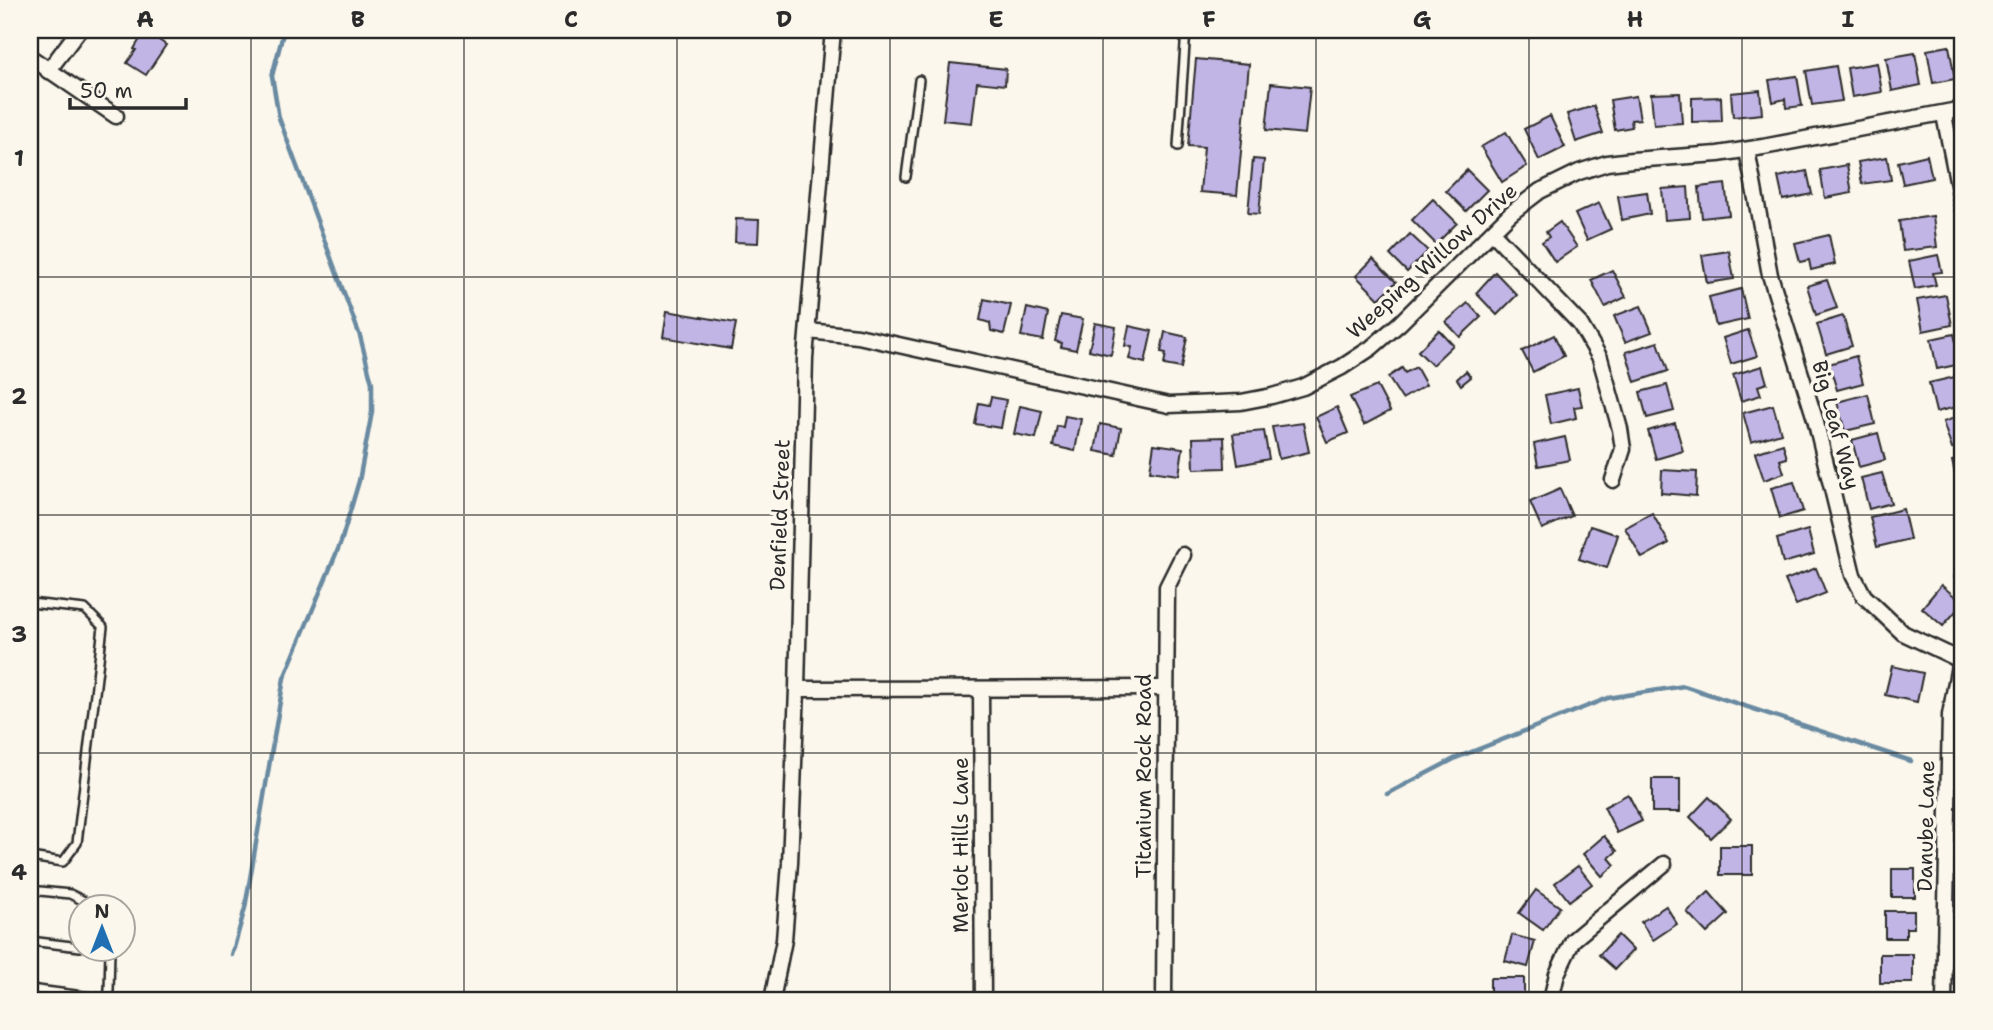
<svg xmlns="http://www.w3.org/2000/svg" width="1993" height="1030" viewBox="0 0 1993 1030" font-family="'Shantell Sans',sans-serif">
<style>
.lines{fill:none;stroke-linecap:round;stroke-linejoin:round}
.stream{stroke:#698aa1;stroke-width:4.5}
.building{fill:#c1b5e6;stroke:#2b2b2b;stroke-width:2}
.service-casing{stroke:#2b2b2b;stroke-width:12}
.minor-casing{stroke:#2b2b2b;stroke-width:19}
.service{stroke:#fbf7ec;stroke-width:7}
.minor{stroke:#fbf7ec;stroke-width:14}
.grid{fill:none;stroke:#2b2b2b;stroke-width:2;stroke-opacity:0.55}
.labels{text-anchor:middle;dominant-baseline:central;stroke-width:7;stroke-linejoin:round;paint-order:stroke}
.street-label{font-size:21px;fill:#2b2b2b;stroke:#fbf7ec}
.neatline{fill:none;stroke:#2b2b2b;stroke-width:2.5}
.grid-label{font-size:23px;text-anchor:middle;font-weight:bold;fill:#2b2b2b}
</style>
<rect width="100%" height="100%" fill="#fbf7ec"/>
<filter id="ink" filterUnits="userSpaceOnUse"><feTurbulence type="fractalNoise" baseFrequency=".0143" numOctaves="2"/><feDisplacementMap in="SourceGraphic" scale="14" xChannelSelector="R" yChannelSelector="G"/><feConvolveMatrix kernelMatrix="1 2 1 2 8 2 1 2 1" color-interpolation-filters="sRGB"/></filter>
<g filter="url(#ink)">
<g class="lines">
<g class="stream">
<polyline points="1387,794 1456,758 1608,698 1684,686 1911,761"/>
<polyline points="232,955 245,908 284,678 341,542 359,481 372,412 372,383 360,336 279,118 272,76 284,30"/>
</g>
</g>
<g class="building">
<polygon points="140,30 149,30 149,33 166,45 146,75 127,63 136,50 134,49 140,39 136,37"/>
<polygon points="957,30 999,30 997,38"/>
<polygon points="1949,46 1955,79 1933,83 1927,50"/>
<polygon points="1915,53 1921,85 1892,91 1886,58"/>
<polygon points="1196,59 1249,64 1237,195 1200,192 1204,147 1188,146"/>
<polygon points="950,63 1006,69 1005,85 977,82 972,123 943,120"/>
<polygon points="1877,63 1882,92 1852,97 1847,68"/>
<polygon points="1836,66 1842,101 1812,105 1806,71"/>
<polygon points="1797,76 1802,106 1786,108 1785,99 1773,102 1769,80"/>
<polygon points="1271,83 1310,87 1305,134 1266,130"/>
<polygon points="1760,90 1762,114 1733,117 1731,93"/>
<polygon points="1680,93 1682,123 1654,125 1651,94"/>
<polygon points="1636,96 1640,119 1631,120 1632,127 1615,130 1610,100"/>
<polygon points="1721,97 1722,121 1692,122 1692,98"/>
<polygon points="1594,106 1603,133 1576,142 1567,114"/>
<polygon points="1550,116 1565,147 1539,160 1524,129"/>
<polygon points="1506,132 1527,166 1502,182 1481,147"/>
<polygon points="1927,155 1932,178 1903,184 1898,162"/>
<polygon points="1887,157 1891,180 1862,184 1858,162"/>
<polygon points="1253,159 1264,160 1259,214 1248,213"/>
<polygon points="1847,165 1852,193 1825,198 1820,170"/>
<polygon points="1467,170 1487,190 1466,211 1446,191"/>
<polygon points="1807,171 1812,194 1783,200 1778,177"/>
<polygon points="1725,184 1729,215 1702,218 1699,187"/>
<polygon points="1688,187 1690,218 1665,220 1662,189"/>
<polygon points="1647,192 1650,214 1622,220 1618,196"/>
<polygon points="1433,199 1457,223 1436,244 1412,220"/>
<polygon points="1599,203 1611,229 1587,240 1575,214"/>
<polygon points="1933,216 1937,247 1903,251 1899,221"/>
<polygon points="736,219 759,220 758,243 735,242"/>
<polygon points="1560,222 1577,247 1555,262 1542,242 1549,237 1546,232"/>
<polygon points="1410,234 1428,251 1407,272 1390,255"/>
<polygon points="1829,235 1835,264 1811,270 1809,260 1800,262 1795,243"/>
<polygon points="1729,251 1734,279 1707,283 1702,255"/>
<polygon points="1938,255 1942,272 1933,273 1936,285 1915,289 1909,261"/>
<polygon points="1373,259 1396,282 1379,299 1356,276"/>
<polygon points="1612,270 1626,297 1605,307 1591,280"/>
<polygon points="1495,272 1517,295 1497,315 1476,293"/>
<polygon points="1827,280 1837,308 1816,315 1807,286"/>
<polygon points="1741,289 1748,319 1716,326 1709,297"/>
<polygon points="1946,295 1952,325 1923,331 1917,300"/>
<polygon points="984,299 1011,305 1004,334 991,331 990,323 980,320"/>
<polygon points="1468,303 1481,317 1460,337 1446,322"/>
<polygon points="1641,306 1652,332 1625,342 1614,316"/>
<polygon points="1027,308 1048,313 1043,340 1021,336"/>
<polygon points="667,311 736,323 731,349 663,337"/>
<polygon points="1061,315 1083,319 1076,350 1061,347 1062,343 1055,341"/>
<polygon points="1843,316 1852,346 1826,354 1817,324"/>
<polygon points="1095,323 1116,327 1111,355 1089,350"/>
<polygon points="1129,326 1152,331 1145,363 1129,359 1132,347 1125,346"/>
<polygon points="1439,330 1453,345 1432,365 1418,351"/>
<polygon points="1748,330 1757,356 1731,364 1723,338"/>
<polygon points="1165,332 1187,337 1181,368 1164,365 1166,353 1161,352"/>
<polygon points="1954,334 1961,364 1937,369 1931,339"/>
<polygon points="1554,335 1564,356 1533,372 1522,351"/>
<polygon points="1658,342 1668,371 1635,382 1626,352"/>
<polygon points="1856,356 1863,383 1837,390 1829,364"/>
<polygon points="1762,366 1767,383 1758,386 1761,395 1741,401 1733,375"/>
<polygon points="1416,367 1426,385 1402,399 1388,377 1402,368 1405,373"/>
<polygon points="1466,371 1471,377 1461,385 1457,379"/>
<polygon points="1963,375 1963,396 1958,398 1960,406 1936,412 1929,383"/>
<polygon points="1667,385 1674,411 1647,418 1640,392"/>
<polygon points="1377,386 1390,411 1364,425 1350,397"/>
<polygon points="1578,388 1582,406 1574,407 1576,418 1551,424 1545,395"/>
<polygon points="1868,394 1875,424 1845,431 1837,402"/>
<polygon points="991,397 1006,400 1001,428 975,424 979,403 989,405"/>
<polygon points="1773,405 1781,433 1751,442 1743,413"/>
<polygon points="1020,406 1042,411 1036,438 1014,434"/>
<polygon points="1337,407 1348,433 1327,442 1316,417"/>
<polygon points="1963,415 1963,445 1952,449 1943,422"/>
<polygon points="1065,416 1081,419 1075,451 1053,446 1057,426 1063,427"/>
<polygon points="1303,423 1309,452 1279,459 1272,427"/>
<polygon points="1675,423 1683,451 1656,459 1648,431"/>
<polygon points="1100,424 1121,428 1116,455 1095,451"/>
<polygon points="1264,431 1269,459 1238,465 1233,434"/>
<polygon points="1878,433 1885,460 1859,467 1852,440"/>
<polygon points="1224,437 1225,468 1194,469 1193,438"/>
<polygon points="1565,437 1570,460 1538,466 1534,444"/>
<polygon points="1154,444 1183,448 1179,475 1150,471"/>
<polygon points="1783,444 1787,458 1780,460 1784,473 1764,480 1755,453"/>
<polygon points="1963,458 1963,490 1959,491 1952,461"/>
<polygon points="1662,470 1697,472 1696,496 1661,493"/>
<polygon points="1882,473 1891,503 1869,509 1861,478"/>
<polygon points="1794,482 1803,511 1780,518 1771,488"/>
<polygon points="1560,489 1572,516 1542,529 1530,502"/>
<polygon points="1903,509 1910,539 1877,547 1870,517"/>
<polygon points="1652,513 1669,543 1642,558 1625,528"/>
<polygon points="1590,526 1618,535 1607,568 1579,559"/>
<polygon points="1808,530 1814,554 1783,563 1777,539"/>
<polygon points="1963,566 1963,587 1954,577"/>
<polygon points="1816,568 1826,593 1796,605 1785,580"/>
<polygon points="1941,585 1963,603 1943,626 1922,608"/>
<polygon points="1892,666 1923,673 1917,702 1885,695"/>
<rect x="1652" y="779" width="28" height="33"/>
<polygon points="1628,794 1642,821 1617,833 1604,807"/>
<polygon points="1709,797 1731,819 1711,838 1690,817"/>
<polygon points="1604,836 1617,851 1609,858 1615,865 1602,876 1583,854"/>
<rect x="1720" y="846" width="32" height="29"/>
<polygon points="1578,866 1592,884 1569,901 1555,883"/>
<rect x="1892" y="869" width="23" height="28"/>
<polygon points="1536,890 1560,907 1543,930 1519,913"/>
<polygon points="1709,892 1728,914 1707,933 1687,912"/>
<polygon points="1666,906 1677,924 1653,940 1641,922"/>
<polygon points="1885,911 1914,911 1914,928 1906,928 1906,938 1885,938"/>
<polygon points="1512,935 1535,941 1528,967 1505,961"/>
<polygon points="1618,935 1633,950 1615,969 1599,955"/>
<rect x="1880" y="954" width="33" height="29"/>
<rect x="1490" y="978" width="34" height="22"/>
</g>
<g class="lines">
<defs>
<g id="service">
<polyline points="1178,146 1186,30"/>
<polyline points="906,177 919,80"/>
<polyline points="30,603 85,609 103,627 77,843 63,862 30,857"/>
<polyline points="30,890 70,894 98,908"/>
<polyline points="30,941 80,947"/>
<polyline points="30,989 106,999"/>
<polyline points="106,1000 109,991 110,950"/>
</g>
<g id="minor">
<polyline points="30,57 116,116"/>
<polyline points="48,71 79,30"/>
<polyline points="1944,115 1963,210"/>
<polyline points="1747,150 1770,275 1815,419 1853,575 1864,596 1903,633 1960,660"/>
<polyline points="1492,232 1580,324 1600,358 1620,429 1623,449 1613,480"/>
<polyline points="808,331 858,336 1169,405 1241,402 1272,396 1303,387 1342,367 1371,348 1400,323 1510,214 1540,191 1579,172 1607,163 1632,160 1718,154 1763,147 1963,109"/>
<polyline points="797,689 1165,688"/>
<polyline points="981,690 983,1000"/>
<polyline points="1945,943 1963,944"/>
<polyline points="772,1000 784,940 790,863 797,689 805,358 833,30"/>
<polyline points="1164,1000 1167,587 1183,555"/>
<polyline points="1551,1000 1557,974 1573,940 1664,864"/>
<polyline points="1944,1000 1950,715 1960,660 1963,654"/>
</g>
</defs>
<use href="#service" class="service-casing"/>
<use href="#minor" class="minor-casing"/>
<use href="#service" class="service"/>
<use href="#minor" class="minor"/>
</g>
</g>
<path class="grid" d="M251,30v970M464,30v970M677,30v970M890,30v970M1103,30v970M1316,30v970M1529,30v970M1742,30v970M30,277h1933M30,515h1933M30,753h1933"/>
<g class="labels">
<g class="street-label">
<text transform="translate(1432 261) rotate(-42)">Weeping Willow Drive</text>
<text transform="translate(1836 425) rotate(75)">Big Leaf Way</text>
<text transform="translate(780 515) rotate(-88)">Denfield Street</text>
<text transform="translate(1144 776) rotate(-90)">Titanium Rock Road</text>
<text transform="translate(1926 826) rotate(-89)">Danube Lane</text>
<text transform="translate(961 845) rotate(-90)">Merlot Hills Lane</text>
</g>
</g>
<rect width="1993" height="1030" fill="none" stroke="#fbf7ec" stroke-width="77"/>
<g transform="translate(102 928)"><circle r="33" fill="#fbf7ec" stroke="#a8a59f" stroke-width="2"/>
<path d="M0-5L12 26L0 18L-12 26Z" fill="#1f6fb2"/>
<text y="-10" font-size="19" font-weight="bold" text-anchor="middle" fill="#2b2b2b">N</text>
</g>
<path d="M70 98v10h116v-10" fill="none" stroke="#2b2b2b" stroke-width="3.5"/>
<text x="80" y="98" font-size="21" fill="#2b2b2b" stroke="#fbf7ec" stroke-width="5" paint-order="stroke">50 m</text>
<rect x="38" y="38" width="1916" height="954" class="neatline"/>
<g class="grid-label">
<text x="145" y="27">A</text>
<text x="358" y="27">B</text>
<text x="571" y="27">C</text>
<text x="784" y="27">D</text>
<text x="996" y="27">E</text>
<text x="1209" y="27">F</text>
<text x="1422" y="27">G</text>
<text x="1635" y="27">H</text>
<text x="1848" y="27">I</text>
<text x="19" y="166">1</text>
<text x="19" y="404">2</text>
<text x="19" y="642">3</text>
<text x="19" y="880">4</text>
</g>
</svg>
